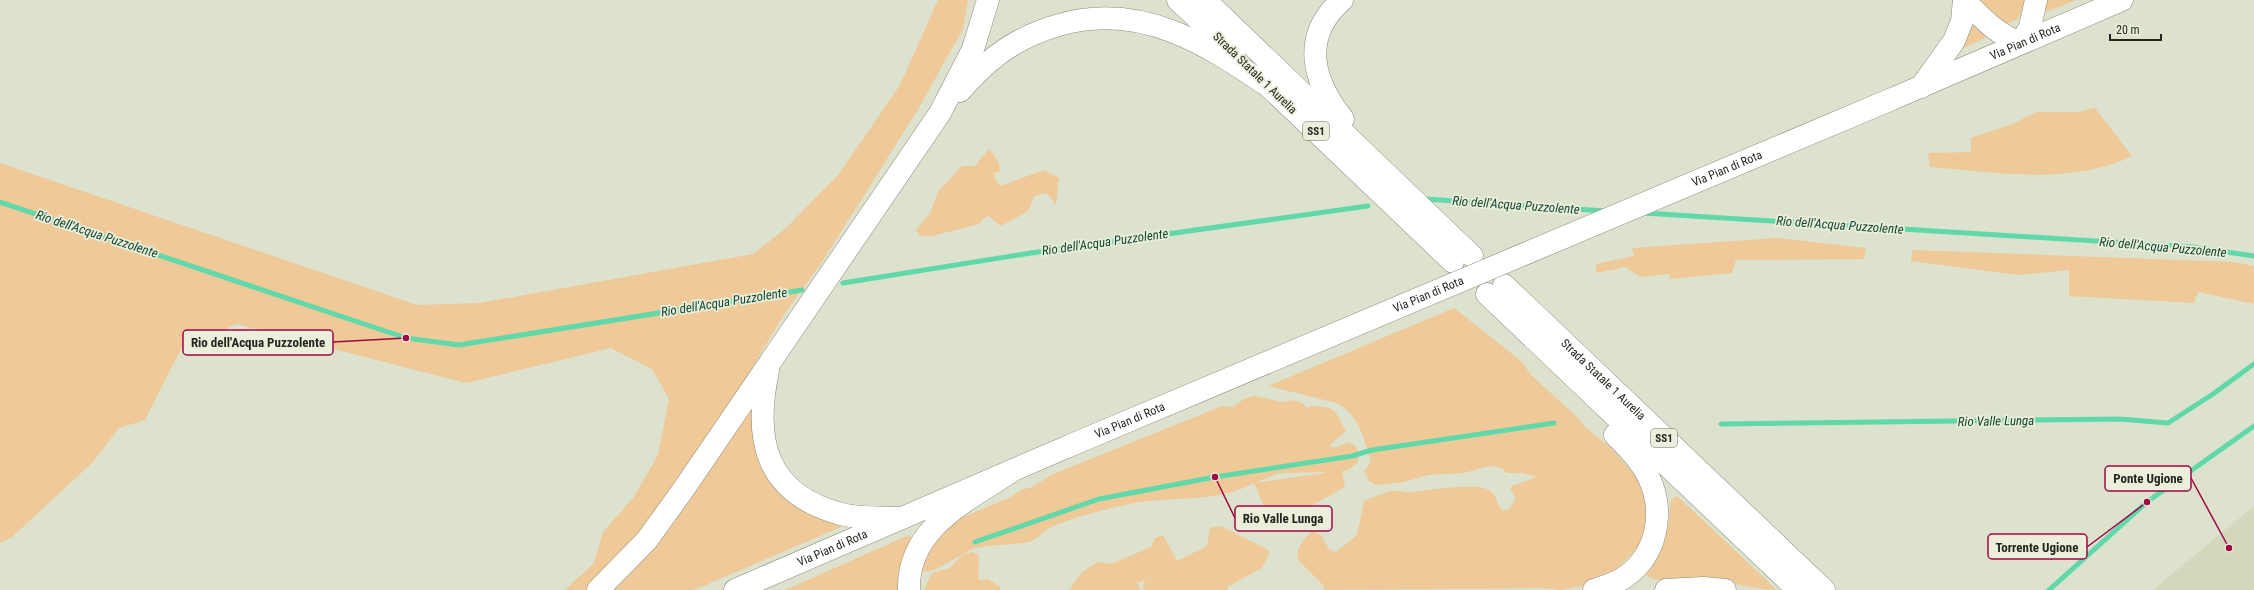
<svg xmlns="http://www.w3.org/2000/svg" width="2254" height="590" viewBox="0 0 2254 590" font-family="'Roboto Condensed',sans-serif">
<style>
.built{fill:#d1d8bc}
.green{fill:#efc997;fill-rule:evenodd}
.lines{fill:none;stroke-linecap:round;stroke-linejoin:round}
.stream{stroke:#60d8aa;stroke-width:5}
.major-casing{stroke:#888d7a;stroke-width:23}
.highway-casing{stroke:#888d7a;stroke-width:23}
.major{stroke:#fff;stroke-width:22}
.highway{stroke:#fff;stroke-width:22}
.major-bridge-casing{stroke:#888d7a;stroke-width:23;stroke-linecap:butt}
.major-bridge{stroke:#fff;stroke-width:22}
.labels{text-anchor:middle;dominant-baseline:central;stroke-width:3.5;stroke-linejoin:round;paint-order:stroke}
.shield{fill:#e9efda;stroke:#5e6256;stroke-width:1}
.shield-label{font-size:11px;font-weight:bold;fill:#23261e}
.street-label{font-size:12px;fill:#23261e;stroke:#e9efda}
.water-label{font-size:13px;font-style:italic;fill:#134634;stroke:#e9efda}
.leader{fill:none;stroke:#a10647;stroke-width:1.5}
.callout-dot{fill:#a10647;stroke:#e9efda;stroke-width:1.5}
.callout{fill:#e9efda;stroke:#a10647;stroke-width:1.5}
.callout-label{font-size:13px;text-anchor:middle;font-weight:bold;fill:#23261e}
</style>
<rect width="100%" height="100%" fill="#dce2cd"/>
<polygon class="built" points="2254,506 2254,590 2153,590"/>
<g class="green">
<polygon points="938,0 968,0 963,29 917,111 822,262 785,313 725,413 642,530 613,563 586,590 565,590 594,563 603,532 634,497 658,455 669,399 652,369 611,348 466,383 237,324 181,349 145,420 119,428 93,462 12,537 0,543 0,163 417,305 480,303 753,254 785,229 839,174 900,85"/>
<polygon points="1979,0 2027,0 2018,19 2006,24 1992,16"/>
<polygon points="2041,0 2076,0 2039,15"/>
<polygon points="1968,17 1987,37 1959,50"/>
<path d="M2095,108l37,48c-62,30 -135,16 -202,11l-2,-14 43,-1v-14l39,-13 27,-13h41z"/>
<polygon points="989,149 998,161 1000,171 995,173 994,178 1000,186 1044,170 1059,178 1056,205 1047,193 1034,196 1028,211 1001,226 987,215 979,224 932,236 920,236 916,230 930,213 938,192 962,166 975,166"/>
<polygon points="1777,238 1866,248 1864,259 1736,260 1732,273 1670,279 1669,274 1640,277 1626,267 1596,273 1596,264 1634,256 1632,248"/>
<polygon points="1912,250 2233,262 2254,266 2254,304 2198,292 2194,303 2069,296 2069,270 2018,275 1911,261"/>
<path d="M1454,308l67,53 10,14 46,42 9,11 24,19 25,28 13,22 -1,37 -16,21 -23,23 -11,5 -36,7 -19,-2 -219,2 1,-4 -25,-25c-6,-11 6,-24 14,-30l9,5 7,13 7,3 21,-17 7,-34c9,-4 17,-7 26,-10 7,-2 14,2 21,1 13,-2 63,-8 73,-4 14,5 12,15 18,23l7,-2 7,-11 -6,-9 2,-3 25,-9 -15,-4h-15l-5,-5 -13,-2 -25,7 -36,2 -24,7 -28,3 -7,-4 -5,-10 7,-9c-7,-23 -11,-46 -34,-59l-69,-17z"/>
<path d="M1255,396l27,6 11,-2 11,4 2,4 9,-2 15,2 6,5 10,18 -17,15 6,2 14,-6c8,4 13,12 8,21l-9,7 -6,1 3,16 -72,40 -19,-44c-36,20 -79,13 -119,20 -27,5 -56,13 -82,23 -10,4 -14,14 -25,16 -18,4 -52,1 -65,12l10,-2 6,4 -1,22 2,2 8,-1 12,8v3h-76l8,-17 18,-5 12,-13 -28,15 -12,2 2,-18 27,-32 60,-25 10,-7 11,-3 19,-12 171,-69 11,1 11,-8zM1326,472l-1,1 -70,10 24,-10z"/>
<polygon points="751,403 758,447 841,522 841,527 694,590 609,590"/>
<path d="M1677,496l100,94c-21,0 -40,-7 -61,-9 -23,-3 -50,7 -70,-6 1,-11 15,-30 20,-43 4,-9 3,-22 5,-32z"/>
<polygon points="1221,526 1270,551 1262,568 1227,587 1228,590 1143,590 1144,581 1162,573 1137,583 1141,590 1069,590 1082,572 1098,562 1111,564 1151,547 1155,538 1163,535 1177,561 1207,546 1210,528"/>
<polygon points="909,535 913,541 902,590 785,590"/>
</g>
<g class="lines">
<g class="stream">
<polyline points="1425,199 1605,211"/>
<polyline points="0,202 406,338 459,345 802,290"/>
<polyline points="1643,213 2192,247 2254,256"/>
<polyline points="843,283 1031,253 1368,206"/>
<polyline points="1721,424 2120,419 2168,423 2213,394 2254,364"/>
<polyline points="975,542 1099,499 1215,477 1352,456 1372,450 1554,423"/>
<polyline points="2049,590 2147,502 2254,426"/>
</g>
<defs>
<g id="major">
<path id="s1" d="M1892,99l230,-99"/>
<path id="s2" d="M735,590l334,-144"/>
</g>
<g id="highway">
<polyline points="1178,0 1234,53"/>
<polyline points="1205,0 1472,256"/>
<path d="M1342,0c-41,36 -30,80 1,119"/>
<path d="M1964,0c17,17 33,35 57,43l9,-16 6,-27"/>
<polyline points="1260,78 1453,262"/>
<polyline points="1921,87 1954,41 1962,21 1964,0"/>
<path d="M960,91c9,-10 19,-21 30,-30 20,-17 44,-29 69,-36 82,-24 147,19 212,63"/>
<path id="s3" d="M1504,285l320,305"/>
<polyline points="1487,294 1798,590"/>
<path d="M768,371c-15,70 -2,123 73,143 20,5 42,3 61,4"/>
<polyline points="598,590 647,540 683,490 940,113 973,49 988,0"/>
<path d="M909,590c-2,-62 58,-89 103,-119"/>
<path d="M1594,590c10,-3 22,-7 31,-13 32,-22 40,-65 24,-99 -8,-17 -21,-30 -34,-43"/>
<polyline points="1666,590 1703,588 1725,590"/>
</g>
</defs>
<use href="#major" class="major-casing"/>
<use href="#highway" class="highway-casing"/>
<use href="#major" class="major"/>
<use href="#highway" class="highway"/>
<defs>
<g id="major-bridge">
<path id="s4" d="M1069,446l823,-347"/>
</g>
</defs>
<use href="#major-bridge" class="major-bridge-casing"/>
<use href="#major-bridge" class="major-bridge"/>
</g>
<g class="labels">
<g class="shield">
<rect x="1303" y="122" width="26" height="18" rx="3"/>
<rect x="1651" y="429" width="26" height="18" rx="3"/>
</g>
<g class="shield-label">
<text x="1316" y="131">SS1</text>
<text x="1664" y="438">SS1</text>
</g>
<g class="street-label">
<text stroke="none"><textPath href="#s1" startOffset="145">Via Pian di Rota</textPath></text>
<text transform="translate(1255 73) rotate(44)">Strada Statale 1 Aurelia</text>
<text stroke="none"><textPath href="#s4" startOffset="714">Via Pian di Rota</textPath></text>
<text stroke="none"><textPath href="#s4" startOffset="390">Via Pian di Rota</textPath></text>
<text stroke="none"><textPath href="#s3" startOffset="137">Strada Statale 1 Aurelia</textPath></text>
<text stroke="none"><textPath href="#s4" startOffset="66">Via Pian di Rota</textPath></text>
<text stroke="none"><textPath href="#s2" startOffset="106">Via Pian di Rota</textPath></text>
</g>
<g class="water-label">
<text transform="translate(1516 205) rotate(4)">Rio dell'Acqua Puzzolente</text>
<text transform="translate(1840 225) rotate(4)">Rio dell'Acqua Puzzolente</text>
<text transform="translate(97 234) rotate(18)">Rio dell'Acqua Puzzolente</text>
<text transform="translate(1105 242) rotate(-8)">Rio dell'Acqua Puzzolente</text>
<text transform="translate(2163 247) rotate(5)">Rio dell'Acqua Puzzolente</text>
<text transform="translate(724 302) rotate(-9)">Rio dell'Acqua Puzzolente</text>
<text transform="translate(1996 421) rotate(-1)">Rio Valle Lunga</text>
</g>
</g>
<path class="leader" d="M406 338L333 342M2229 548L2191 478M1215 477L1235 518M2147 502L2087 547"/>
<g class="callout-dot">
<circle cx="406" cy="338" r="4"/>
<circle cx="2229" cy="548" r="4"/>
<circle cx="1215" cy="477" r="4"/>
<circle cx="2147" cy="502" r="4"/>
</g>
<g class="callout">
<rect x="183" y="330" width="150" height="25" rx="4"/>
<rect x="2105" y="466" width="86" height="25" rx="4"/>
<rect x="1235" y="506" width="97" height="25" rx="4"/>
<rect x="1988" y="534" width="99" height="25" rx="4"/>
</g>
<g class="callout-label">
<text x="258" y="347">Rio dell'Acqua Puzzolente</text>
<text x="2148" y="483">Ponte Ugione</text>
<text x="1283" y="523">Rio Valle Lunga</text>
<text x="2037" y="552">Torrente Ugione</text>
</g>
<path d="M2110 34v6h51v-6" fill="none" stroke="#23261e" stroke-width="2"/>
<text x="2116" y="34" font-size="12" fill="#23261e" stroke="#e9efda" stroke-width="3" paint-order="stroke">20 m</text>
</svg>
